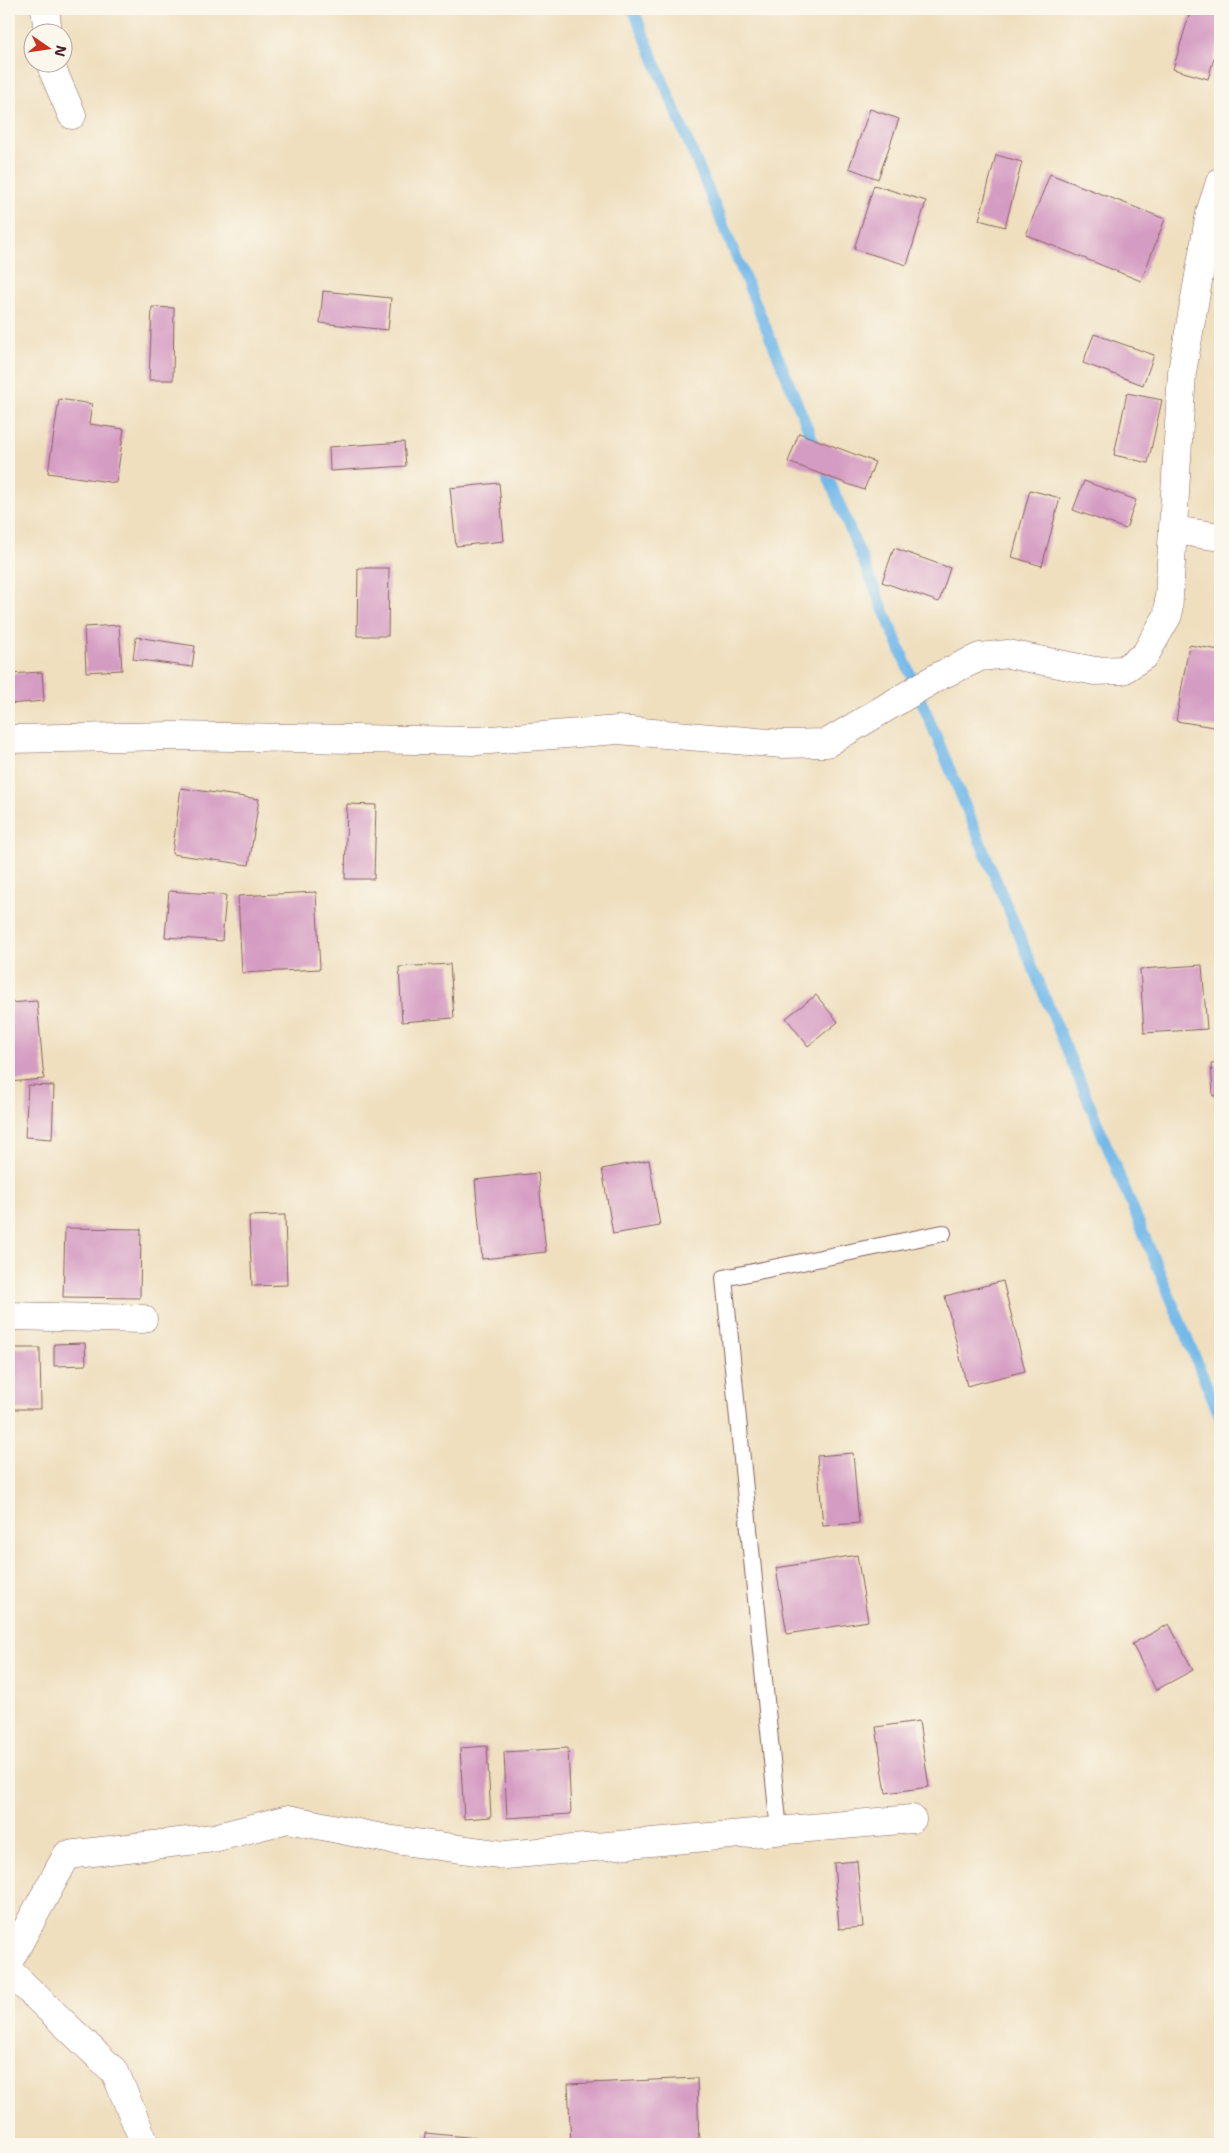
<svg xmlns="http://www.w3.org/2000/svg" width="1229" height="2153" viewBox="0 0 1229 2153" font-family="'Shantell Sans',sans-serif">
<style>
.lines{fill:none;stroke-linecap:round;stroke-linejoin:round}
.stream{stroke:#73b9e9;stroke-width:11}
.building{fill:#d59cc3}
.lane-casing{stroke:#84625f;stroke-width:18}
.street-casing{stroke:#84625f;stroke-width:29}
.lane{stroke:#fff;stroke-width:16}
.street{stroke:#fff;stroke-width:28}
</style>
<rect width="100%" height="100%" fill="#fbf7ec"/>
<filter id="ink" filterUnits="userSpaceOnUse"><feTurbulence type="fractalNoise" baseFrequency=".02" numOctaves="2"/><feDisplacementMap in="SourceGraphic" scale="10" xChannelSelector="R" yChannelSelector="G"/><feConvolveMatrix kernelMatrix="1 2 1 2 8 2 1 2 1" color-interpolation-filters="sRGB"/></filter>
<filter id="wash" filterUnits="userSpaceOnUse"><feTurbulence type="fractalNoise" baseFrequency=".0096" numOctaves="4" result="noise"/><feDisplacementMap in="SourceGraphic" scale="20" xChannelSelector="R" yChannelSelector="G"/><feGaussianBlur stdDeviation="1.12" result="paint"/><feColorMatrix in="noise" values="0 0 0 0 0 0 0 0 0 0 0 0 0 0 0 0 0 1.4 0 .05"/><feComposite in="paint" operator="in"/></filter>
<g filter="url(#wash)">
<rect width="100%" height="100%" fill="#efdfbf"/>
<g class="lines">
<polyline class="stream" points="633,9 1220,1417"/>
</g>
<g id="blocks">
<g class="building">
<polygon points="1191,9 1201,9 1220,14 1220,37 1208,79 1173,69"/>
<polygon points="870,109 899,119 878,179 849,168"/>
<polygon points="996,155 1022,162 1005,227 979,220"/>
<polygon points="1050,174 1165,219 1141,281 1026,235"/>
<polygon points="874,185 926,201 907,265 854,249"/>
<polygon points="323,291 391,298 388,330 320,323"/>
<polygon points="152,307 174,308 173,380 149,380"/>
<polygon points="1094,334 1154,355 1143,385 1083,363"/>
<polygon points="1127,393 1162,400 1148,463 1114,455"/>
<polygon points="59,399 92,404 89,424 124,429 116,483 48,473"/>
<polygon points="799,433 875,462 864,490 788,462"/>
<polygon points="404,442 406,466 330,471 329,447"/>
<polygon points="1084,481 1136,500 1126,529 1073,510"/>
<polygon points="499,483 504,541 456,546 450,488"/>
<polygon points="1030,490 1060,498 1042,566 1012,557"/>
<polygon points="894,548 950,568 939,602 882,582"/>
<polygon points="358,568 389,568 388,636 357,636"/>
<polygon points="119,625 122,670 86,672 84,627"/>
<polygon points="136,637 195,646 192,667 133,659"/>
<polygon points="1189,645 1220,650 1220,728 1176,721"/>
<polygon points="42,672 44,701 9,704 9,674"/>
<polygon points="181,788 259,799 249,865 172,854"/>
<polygon points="347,804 376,805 374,879 345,879"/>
<polygon points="169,891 226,895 222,941 165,937"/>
<polygon points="316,892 320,969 242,973 238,896"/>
<polygon points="450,964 454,1018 402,1022 399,967"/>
<polygon points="1202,965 1207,1029 1144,1033 1140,969"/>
<polygon points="816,995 838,1022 808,1046 786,1018"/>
<polygon points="37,1001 44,1079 9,1082 9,1003"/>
<polygon points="1220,1063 1220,1095 1213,1096 1211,1064"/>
<polygon points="28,1085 54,1086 52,1139 25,1137"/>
<polygon points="649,1160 660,1226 613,1234 602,1169"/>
<polygon points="538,1173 546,1252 482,1259 475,1180"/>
<polygon points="285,1215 287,1285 252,1286 249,1216"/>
<polygon points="65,1228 141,1229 140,1298 63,1297"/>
<polygon points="1003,1281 1025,1371 967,1386 945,1296"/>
<polygon points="85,1343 86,1365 54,1366 54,1344"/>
<polygon points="9,1348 40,1348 41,1409 9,1409"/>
<polygon points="853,1453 859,1523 823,1526 817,1456"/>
<polygon points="857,1555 868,1621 787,1634 776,1568"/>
<polygon points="1169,1624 1193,1670 1156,1690 1132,1644"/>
<polygon points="919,1721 929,1787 886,1793 876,1727"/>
<polygon points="487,1746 491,1817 464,1819 460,1748"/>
<polygon points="568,1748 571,1814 507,1818 504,1752"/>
<polygon points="857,1861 863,1927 839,1929 834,1863"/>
<polygon points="697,2078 699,2144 571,2144 568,2084"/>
<polygon points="425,2133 487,2139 486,2144 424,2144"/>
</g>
</g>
</g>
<g filter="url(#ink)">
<use href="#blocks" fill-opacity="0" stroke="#84625f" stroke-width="1"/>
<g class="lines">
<defs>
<polyline id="lane" points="779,1831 724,1278 943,1233"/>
<g id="street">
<polyline points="45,9 48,32"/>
<polyline points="52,62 53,71 72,115"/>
<polyline points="1174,530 1220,537"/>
<polyline points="9,739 174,736 477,741 618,730 782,744 827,743 939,676 980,657 1008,654 1095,671 1123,670 1145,655 1168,615 1182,372 1210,213 1220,182"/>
<polyline points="9,1316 143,1319"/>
<polyline points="9,1961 67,1855 214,1838 288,1819 387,1839 505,1855 912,1819"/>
<polyline points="9,1971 115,2072 145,2144"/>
</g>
</defs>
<use href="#lane" class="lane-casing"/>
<use href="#street" class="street-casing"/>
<use href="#lane" class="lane"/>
<use href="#street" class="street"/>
</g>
</g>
<rect width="1229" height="2153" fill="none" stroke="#fbf7ec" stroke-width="30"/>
<g transform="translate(48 48) rotate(103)"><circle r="24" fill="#fbf7ec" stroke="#b4a19f"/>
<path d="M0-4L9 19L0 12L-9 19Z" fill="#c8321e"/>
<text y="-8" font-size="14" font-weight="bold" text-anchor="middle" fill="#4a1f2b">N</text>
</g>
</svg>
